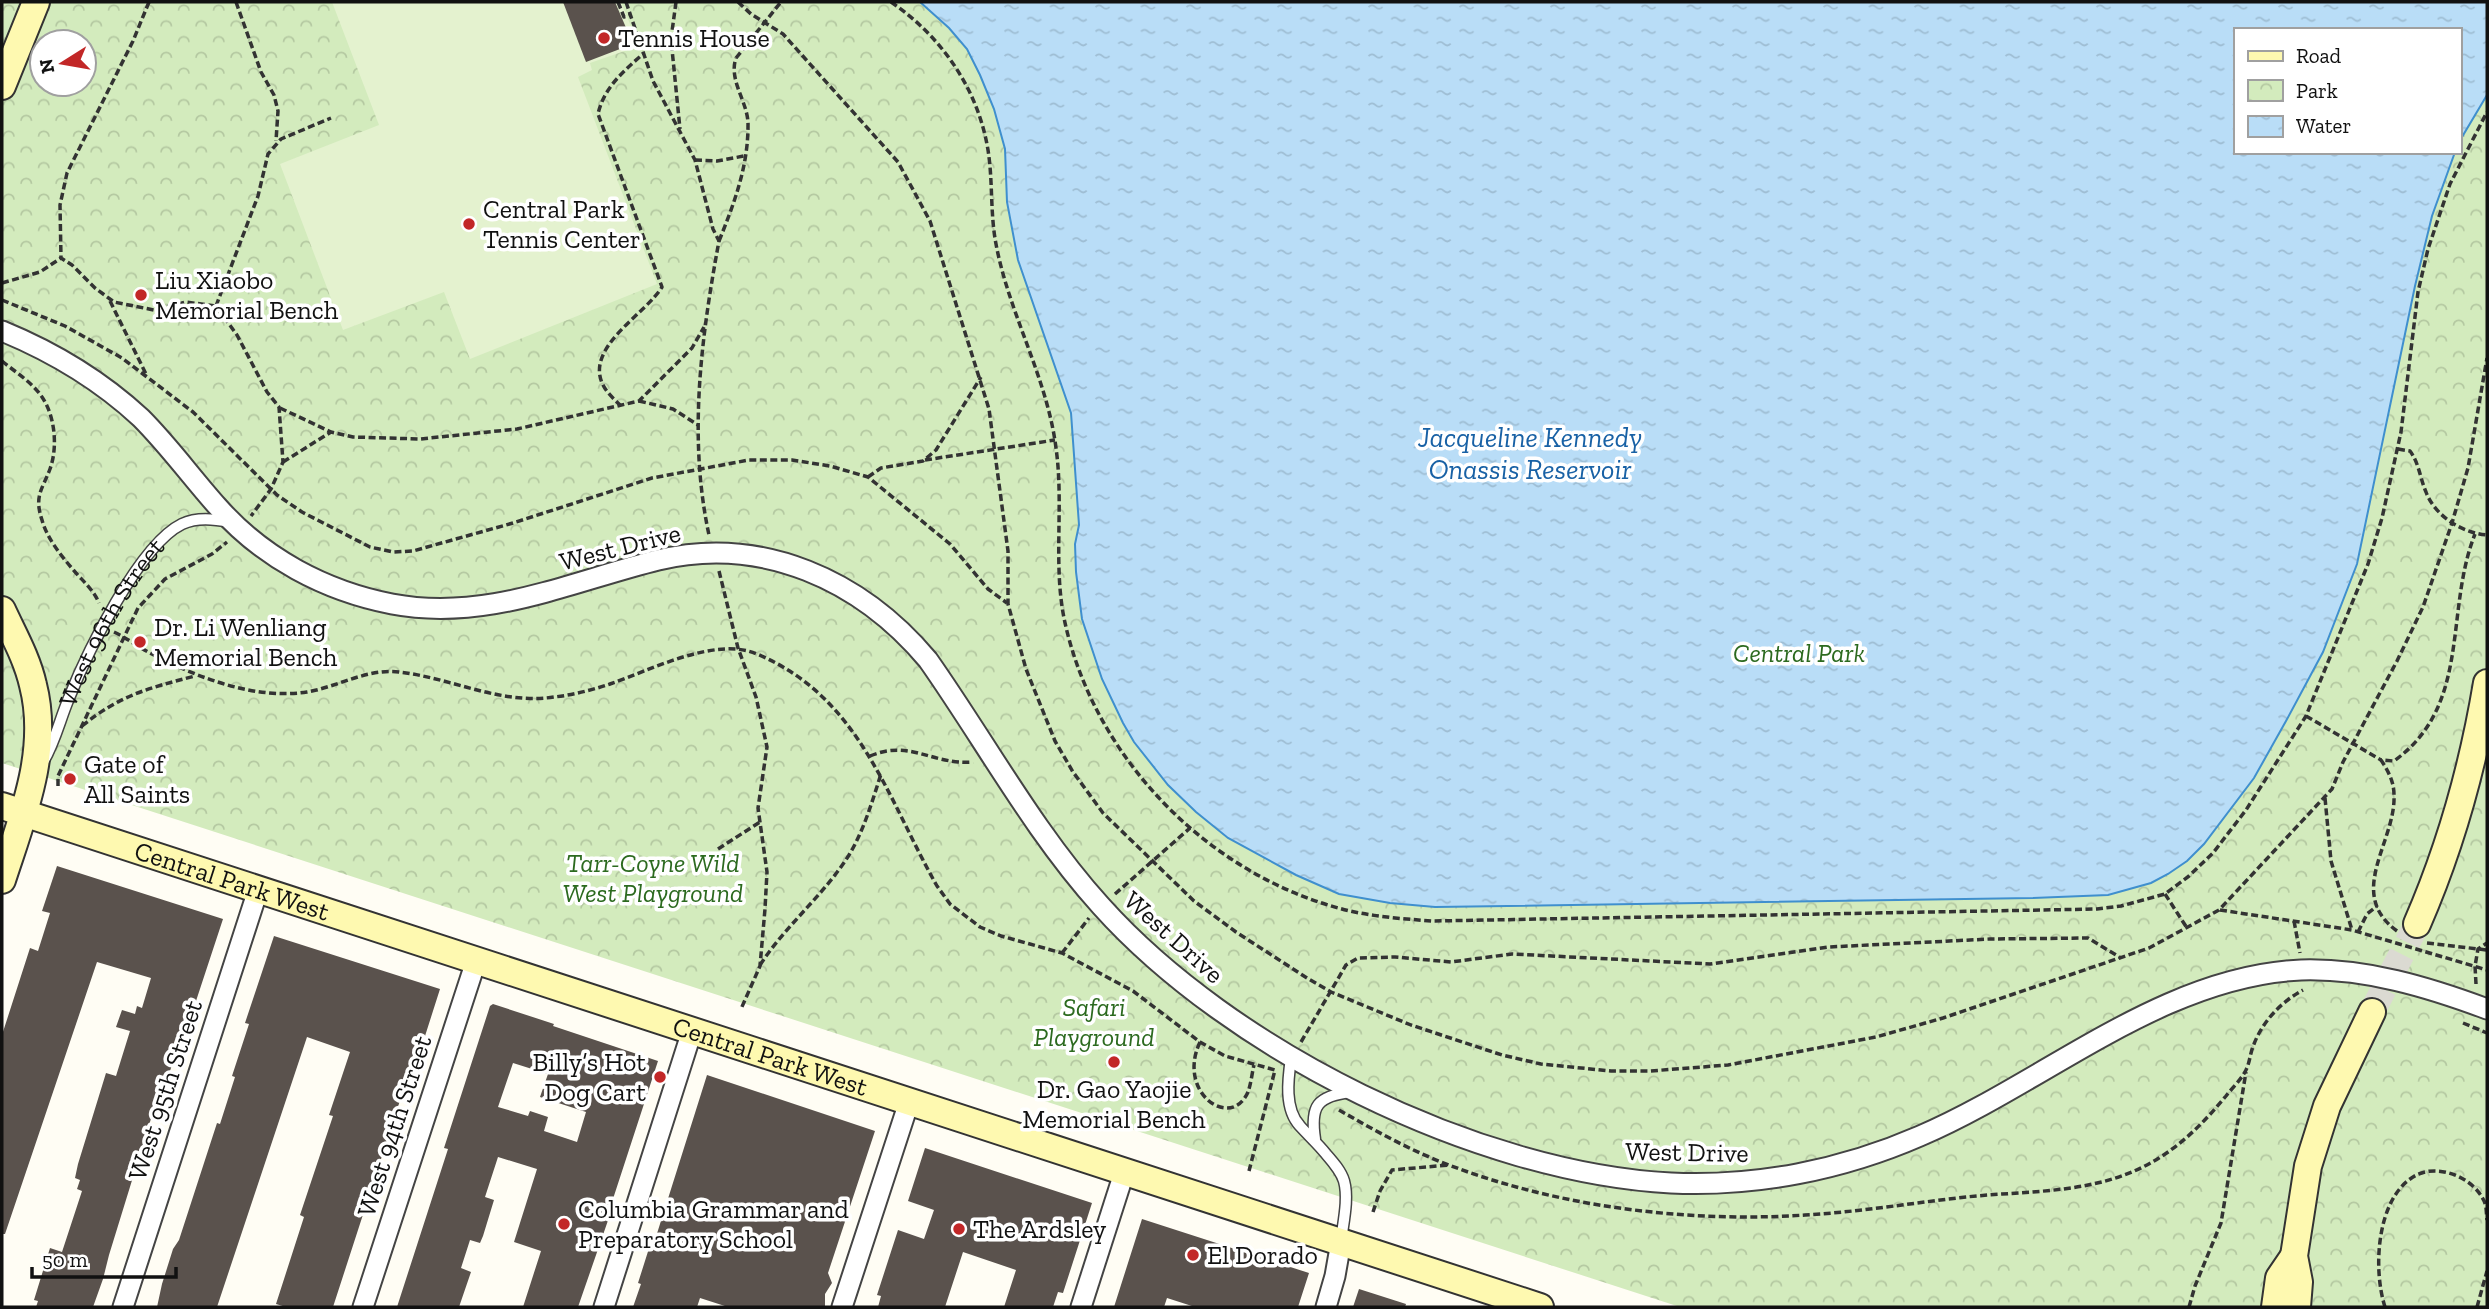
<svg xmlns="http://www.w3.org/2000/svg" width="2489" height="1309" viewBox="0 0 2489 1309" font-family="'Zilla Slab',serif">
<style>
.park{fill:url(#park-crowns);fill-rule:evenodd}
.pitch{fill:#e4f2cf}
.water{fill:url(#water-ripples);stroke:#3f8fce;stroke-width:2}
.building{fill:#5a524d;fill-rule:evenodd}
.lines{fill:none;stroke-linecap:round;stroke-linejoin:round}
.secondary-tunnel{stroke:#dbdad2;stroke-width:26;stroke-dasharray:26 13;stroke-linecap:butt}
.lane-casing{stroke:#444;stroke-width:13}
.street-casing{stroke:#444;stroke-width:23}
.secondary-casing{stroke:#333;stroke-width:30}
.path{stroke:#333;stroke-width:3.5;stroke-dasharray:7 3.5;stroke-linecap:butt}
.lane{stroke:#fff;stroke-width:10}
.street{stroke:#fff;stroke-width:19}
.secondary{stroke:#fef9b0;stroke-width:26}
.path-bridge{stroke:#333;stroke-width:3.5;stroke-dasharray:7 3.5;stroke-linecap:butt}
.poi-dot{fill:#c22727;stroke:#fff;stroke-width:2.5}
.labels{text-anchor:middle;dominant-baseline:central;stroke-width:7;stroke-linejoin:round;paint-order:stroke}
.poi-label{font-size:26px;fill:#111;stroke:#fff;text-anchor:start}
.street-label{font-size:26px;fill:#111;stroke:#fff}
.park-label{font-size:26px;font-style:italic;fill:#2c6a1f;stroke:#fff}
.water-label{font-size:28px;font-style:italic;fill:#1861a5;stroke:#fff}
</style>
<defs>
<pattern id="park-crowns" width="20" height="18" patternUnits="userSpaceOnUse" patternTransform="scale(1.75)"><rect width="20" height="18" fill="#d3ebbd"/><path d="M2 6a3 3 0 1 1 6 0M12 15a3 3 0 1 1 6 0" fill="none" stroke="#b4c8a1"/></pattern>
<pattern id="water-ripples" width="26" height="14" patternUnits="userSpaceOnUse" patternTransform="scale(1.75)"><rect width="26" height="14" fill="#b9ddf7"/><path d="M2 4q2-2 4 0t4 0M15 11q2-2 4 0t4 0" fill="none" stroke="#9ebdd3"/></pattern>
</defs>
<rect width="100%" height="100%" fill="#fffdf4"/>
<path class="park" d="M2,2h2485v1305h-807l-1678,-544zM2235,30h224v122h-224zM42,42h42v42h-42z"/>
<polygon class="pitch" points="332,2 621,2 639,46 590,63 592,70 578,77 657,284 470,359 444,292 343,330 280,164 379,125"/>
<polygon class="water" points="920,2 2487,2 2487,95 2459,142 2459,30 2235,30 2235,152 2455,152 2432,216 2415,286 2357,564 2323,652 2286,721 2254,778 2204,844 2187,861 2168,874 2151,883 2108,895 2033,898 1435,907 1390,903 1339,894 1296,875 1228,838 1196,812 1168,785 1134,742 1123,723 1102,679 1082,619 1076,572 1075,544 1079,525 1071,413 1018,260 1007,202 1005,149 994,109 980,75 967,49 949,28"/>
<g class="building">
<polygon points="563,2 615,2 633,44 586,62"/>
<polygon points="57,866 223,919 196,1001 192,1000 166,1084 162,1083 109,1255 103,1279 93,1307 36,1307 38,1301 34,1300 50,1248 62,1252 82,1191 77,1189 80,1180 75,1178 78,1164 106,1073 116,1076 130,1031 116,1027 122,1010 135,1014 137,1006 142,1008 151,978 97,962 5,1234 2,1234 2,1035 30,948 38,951 50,913 42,911"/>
<polygon points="274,936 440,989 411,1080 407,1079 333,1307 286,1307 276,1304 304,1217 300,1215 333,1116 329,1115 350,1052 307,1037 217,1307 157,1307 162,1284 173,1249 179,1240 217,1123 220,1124 235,1077 232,1076 249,1024 245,1023"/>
<path d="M493,1004l61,20 -1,2 105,35 -47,144 2,1 -35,101h-55l18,-56 -27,-9 23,-73 -39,-12 -13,40 9,3 -11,36 -3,7 -10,-3 -9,28 10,4 -12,35h-62l51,-158 -4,-1 46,-142zM513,1063l35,11 -8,23 46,15 -9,30 -33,-11 4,-14 -18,-6 -2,5 -30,-9z"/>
<polygon points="707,1075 875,1131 828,1273 832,1283 825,1294 825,1307 728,1307 700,1298 697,1307 633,1307 641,1284 638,1283 651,1242 654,1243"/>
<polygon points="925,1148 1092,1203 1063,1293 1058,1292 1053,1307 1004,1307 1016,1270 963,1252 945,1307 878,1307 881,1296 877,1295 898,1230 924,1239 934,1210 908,1201"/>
<polygon points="1142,1219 1309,1273 1298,1307 1195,1307 1167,1298 1164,1307 1114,1307"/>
<polygon points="1359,1289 1406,1304 1405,1307 1353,1307"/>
</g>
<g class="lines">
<polyline class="secondary-tunnel" points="2372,1012 2417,924"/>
<defs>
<g id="lane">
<path id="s1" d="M43,762c12,-20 17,-43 26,-64 18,-45 70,-153 113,-174 15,-7 32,-5 48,-2"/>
<path d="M1291,1058c-3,21 -7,51 9,68 9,10 18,18 26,28 7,8 15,17 18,27 5,18 -1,42 -3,60"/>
<path d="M1315,1139c-5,-33 2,-43 36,-47"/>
</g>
<g id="street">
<path d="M2,331c51,21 98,49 139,87 28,28 51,60 77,89 45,51 107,84 174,97 94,18 177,-22 266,-44 104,-25 203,20 270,100 57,81 106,172 173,246 129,144 376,267 570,277 85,4 171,-13 249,-47 124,-53 242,-160 381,-166 64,-2 127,17 186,39"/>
<polyline points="123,1307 258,890"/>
<polyline points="363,1307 476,961"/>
<polyline points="604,1307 692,1031"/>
<polyline points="842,1307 909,1102"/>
<polyline points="1081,1307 1124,1173"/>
<polyline points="1326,1307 1335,1276 1341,1242"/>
</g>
<g id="secondary">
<polyline points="2,86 36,2"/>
<path d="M2,610c11,24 25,48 31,75 17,66 -11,133 -31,195"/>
<path id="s2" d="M2,806l1538,501"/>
<path d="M2417,924c34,-78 56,-157 70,-241"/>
<polyline points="2275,1307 2279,1278 2294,1256"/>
<polyline points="2297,1307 2299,1282 2294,1256 2308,1166 2327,1106 2372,1012"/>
</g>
</defs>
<use href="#lane" class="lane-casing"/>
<use href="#street" class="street-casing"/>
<use href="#secondary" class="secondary-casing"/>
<g class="path">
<polyline points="149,2 133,41 67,173 60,205 61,258 72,265 95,288 114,302 154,310 186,302 216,306 237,335 267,392 279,407 283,462 271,489 251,516"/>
<polyline points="236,2 261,72 274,95 278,111 276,141"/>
<polyline points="618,2 624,17 631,15"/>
<path d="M626,2l27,79 42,79 18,69 6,12c-18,97 -31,197 -10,294"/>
<polyline points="676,2 671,39 680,129"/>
<polyline points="738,2 751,14 783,34 898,162 930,221 989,409 1008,551 1008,604 1026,669 1055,741 1073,772 1103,813 1194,901 1236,932 1307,978 1331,992 1411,1025 1502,1055 1541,1064 1611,1071 1650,1071 1728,1065 1876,1037 1943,1018 2149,948 2219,910 2332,789 2343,762 2397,661 2423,607 2452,523 2468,468 2487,358"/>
<path d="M891,2c51,35 87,87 97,148 5,31 2,63 8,94 13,70 51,133 60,204 8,57 -3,114 8,170 29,141 147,260 286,293 27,6 55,8 82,10l665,-12 24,-3 44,-12 24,-18 24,-23 33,-43 60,-94 62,-152 14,-46 19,-86 17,-140 10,-43 22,-65 37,-72"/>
<polyline points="695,160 717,161 744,156"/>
<path d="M719,241c15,-37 29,-74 29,-115 1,-23 -20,-45 -12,-68"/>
<polyline points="2,283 40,272 61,258"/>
<polyline points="2,300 65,326 122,358 193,412 277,495 302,512 370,547 393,552 413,551 513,523 652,478 749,460 792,460 830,466 868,477 950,544 988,589 1007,603"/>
<polyline points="110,301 147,376"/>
<polyline points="216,306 258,196 268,154 281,139 331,118"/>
<path d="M2,361c13,11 30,21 40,36 13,19 16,50 8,72 -8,21 -16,27 -8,51 5,19 21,38 34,53 9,10 18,18 23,30"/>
<polyline points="639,401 673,409 698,425"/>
<path d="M621,406c-6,-6 -14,-13 -18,-21 -19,-38 43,-71 59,-98l-64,-173c6,-27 26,-43 46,-61"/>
<polyline points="280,408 331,432 353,437 420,439 517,429 639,401 692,348 704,327"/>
<path d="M2398,449l12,2c9,12 10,27 16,41 9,24 36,41 61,43"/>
<polyline points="925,460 1055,440"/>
<polyline points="283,462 331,432"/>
<polyline points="868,477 881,468 923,461 936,450 981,377"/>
<polyline points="719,571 738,648 756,697 767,747 758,808 767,872 765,909 760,966 741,1009"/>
<path d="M114,632c13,6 24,15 36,21 46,24 104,47 157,39 30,-5 61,-24 92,-20 53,6 101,33 155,25 19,-2 38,-7 56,-13 41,-14 105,-48 147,-30 103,43 130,144 180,232l13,18 30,23 21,9 61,17 71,38 67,51 25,14 50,14 -26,101"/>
<path d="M82,726c38,-31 67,-38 113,-50"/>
<path d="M870,756c41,-17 61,9 103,6"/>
<polyline points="58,786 58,776 138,608 165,579 212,554 227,542"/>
<polyline points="2325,798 2331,861 2352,930"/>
<polyline points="718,849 760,822"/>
<polyline points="1115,894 1190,828"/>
<polyline points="2165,894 2187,928"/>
<polyline points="2220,910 2352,930 2487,970"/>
<polyline points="2294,921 2300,953"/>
<path d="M2397,931c-52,-38 -1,-89 -3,-136 0,-14 -6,-24 -13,-35l13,1c78,-56 50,-149 81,-227"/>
<polyline points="2358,932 2367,914 2377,906"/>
<polyline points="2427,943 2487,950"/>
<polyline points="1062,953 1089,918"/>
<path d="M760,965c26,-40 64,-70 89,-110 15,-25 23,-53 32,-81"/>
<polyline points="2476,984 2475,966 2478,949 2487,943"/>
<polyline points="2463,1023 2487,1033"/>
<path d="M1200,1042c-24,51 31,89 48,50 3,-8 4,-19 6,-27"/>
<polyline points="1301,1042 1346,965 1358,958 1395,957 1451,962 1512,954 1710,964 1829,947 1990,939 2088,938 2121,958"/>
<path d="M1339,1110c35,20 72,41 110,55 109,42 240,58 356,50 54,-3 107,-12 161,-18 66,-7 134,-2 193,-39 27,-17 47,-38 67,-62 6,-8 15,-16 20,-26 4,-8 4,-17 8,-26 9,-23 27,-42 49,-54"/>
<polyline points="1373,1212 1380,1191 1392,1170 1449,1165"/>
<polyline points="2189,1307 2195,1286 2221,1223 2246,1072"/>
<path d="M2385,1307c-12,-37 -9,-107 28,-130 23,-15 59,0 70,22 4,6 3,14 4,21"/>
<polyline points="2477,1307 2487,1271"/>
</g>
<use href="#lane" class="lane"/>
<use href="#street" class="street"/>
<use href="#secondary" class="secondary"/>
<g class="path-bridge">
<polyline points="736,58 781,2"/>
<polyline points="2306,716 2381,760"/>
</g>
</g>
<g class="poi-dot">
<circle cx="604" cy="38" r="7"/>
<circle cx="469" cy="224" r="7"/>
<circle cx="141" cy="295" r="7"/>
<circle cx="140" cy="642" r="7"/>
<circle cx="70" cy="779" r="7"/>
<circle cx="1114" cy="1062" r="7"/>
<circle cx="660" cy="1077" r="7"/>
<circle cx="564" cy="1224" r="7"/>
<circle cx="959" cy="1229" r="7"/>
<circle cx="1193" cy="1255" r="7"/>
</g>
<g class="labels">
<g class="poi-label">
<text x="618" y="38">Tennis House</text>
<text x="483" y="209">Central Park<tspan x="483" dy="30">Tennis Center</tspan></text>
<text x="155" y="280">Liu Xiaobo<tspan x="155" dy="30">Memorial Bench</tspan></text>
<text x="154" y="627">Dr. Li Wenliang<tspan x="154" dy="30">Memorial Bench</tspan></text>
<text x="84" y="764">Gate of<tspan x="84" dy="30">All Saints</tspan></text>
<text x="646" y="1062" text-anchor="end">Billy’s Hot<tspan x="646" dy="30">Dog Cart</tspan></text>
<text x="1114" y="1089" text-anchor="middle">Dr. Gao Yaojie<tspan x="1114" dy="30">Memorial Bench</tspan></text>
<text x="578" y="1209">Columbia Grammar and<tspan x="578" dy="30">Preparatory School</tspan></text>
<text x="973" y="1229">The Ardsley</text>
<text x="1207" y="1255">El Dorado</text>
</g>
<g class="street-label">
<text transform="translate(620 547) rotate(-14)">West Drive</text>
<text stroke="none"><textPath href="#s1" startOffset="156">West 96th Street</textPath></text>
<text stroke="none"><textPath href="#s2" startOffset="242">Central Park West</textPath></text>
<text transform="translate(1174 937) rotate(42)">West Drive</text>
<text stroke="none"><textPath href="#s2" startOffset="808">Central Park West</textPath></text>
<text transform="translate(165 1090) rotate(-72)">West 95th Street</text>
<text transform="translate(394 1126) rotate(-72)">West 94th Street</text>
<text transform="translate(1687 1152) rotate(1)">West Drive</text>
</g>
<g class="park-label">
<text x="1799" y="653">Central Park</text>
<text x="653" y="863">Tarr-Coyne Wild<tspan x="653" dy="30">West Playground</tspan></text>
<text x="1094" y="1007">Safari<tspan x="1094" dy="30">Playground</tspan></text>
</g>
<g class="water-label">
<text x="1530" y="437">Jacqueline Kennedy<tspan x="1530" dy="32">Onassis Reservoir</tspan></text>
</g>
</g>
<rect width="2489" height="1309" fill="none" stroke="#111111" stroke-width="7"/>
<rect x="2234" y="28" width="228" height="126" fill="#ffffff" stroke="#a0a0a0" stroke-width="2"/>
<rect x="2248" y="51" width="35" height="10" fill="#fef9b0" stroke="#a0a0a0" stroke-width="2"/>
<text x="2296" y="63" font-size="21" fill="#111111">Road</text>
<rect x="2248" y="80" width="35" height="21" fill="url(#park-crowns)" stroke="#a0a0a0" stroke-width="2"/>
<text x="2296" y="98" font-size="21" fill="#111111">Park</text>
<rect x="2248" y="116" width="35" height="21" fill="url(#water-ripples)" stroke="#a0a0a0" stroke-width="2"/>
<text x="2296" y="133" font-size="21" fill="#111111">Water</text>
<g transform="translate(63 63) rotate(259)"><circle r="33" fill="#ffffff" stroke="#a0a0a0" stroke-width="2"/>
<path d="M0-5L12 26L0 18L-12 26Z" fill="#c22727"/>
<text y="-10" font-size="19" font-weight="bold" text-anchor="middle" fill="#111111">N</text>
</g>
<path d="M32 1267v10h144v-10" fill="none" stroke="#111111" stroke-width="3.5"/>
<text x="42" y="1267" font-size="21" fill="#111111" stroke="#ffffff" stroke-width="5" paint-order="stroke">50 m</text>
</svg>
